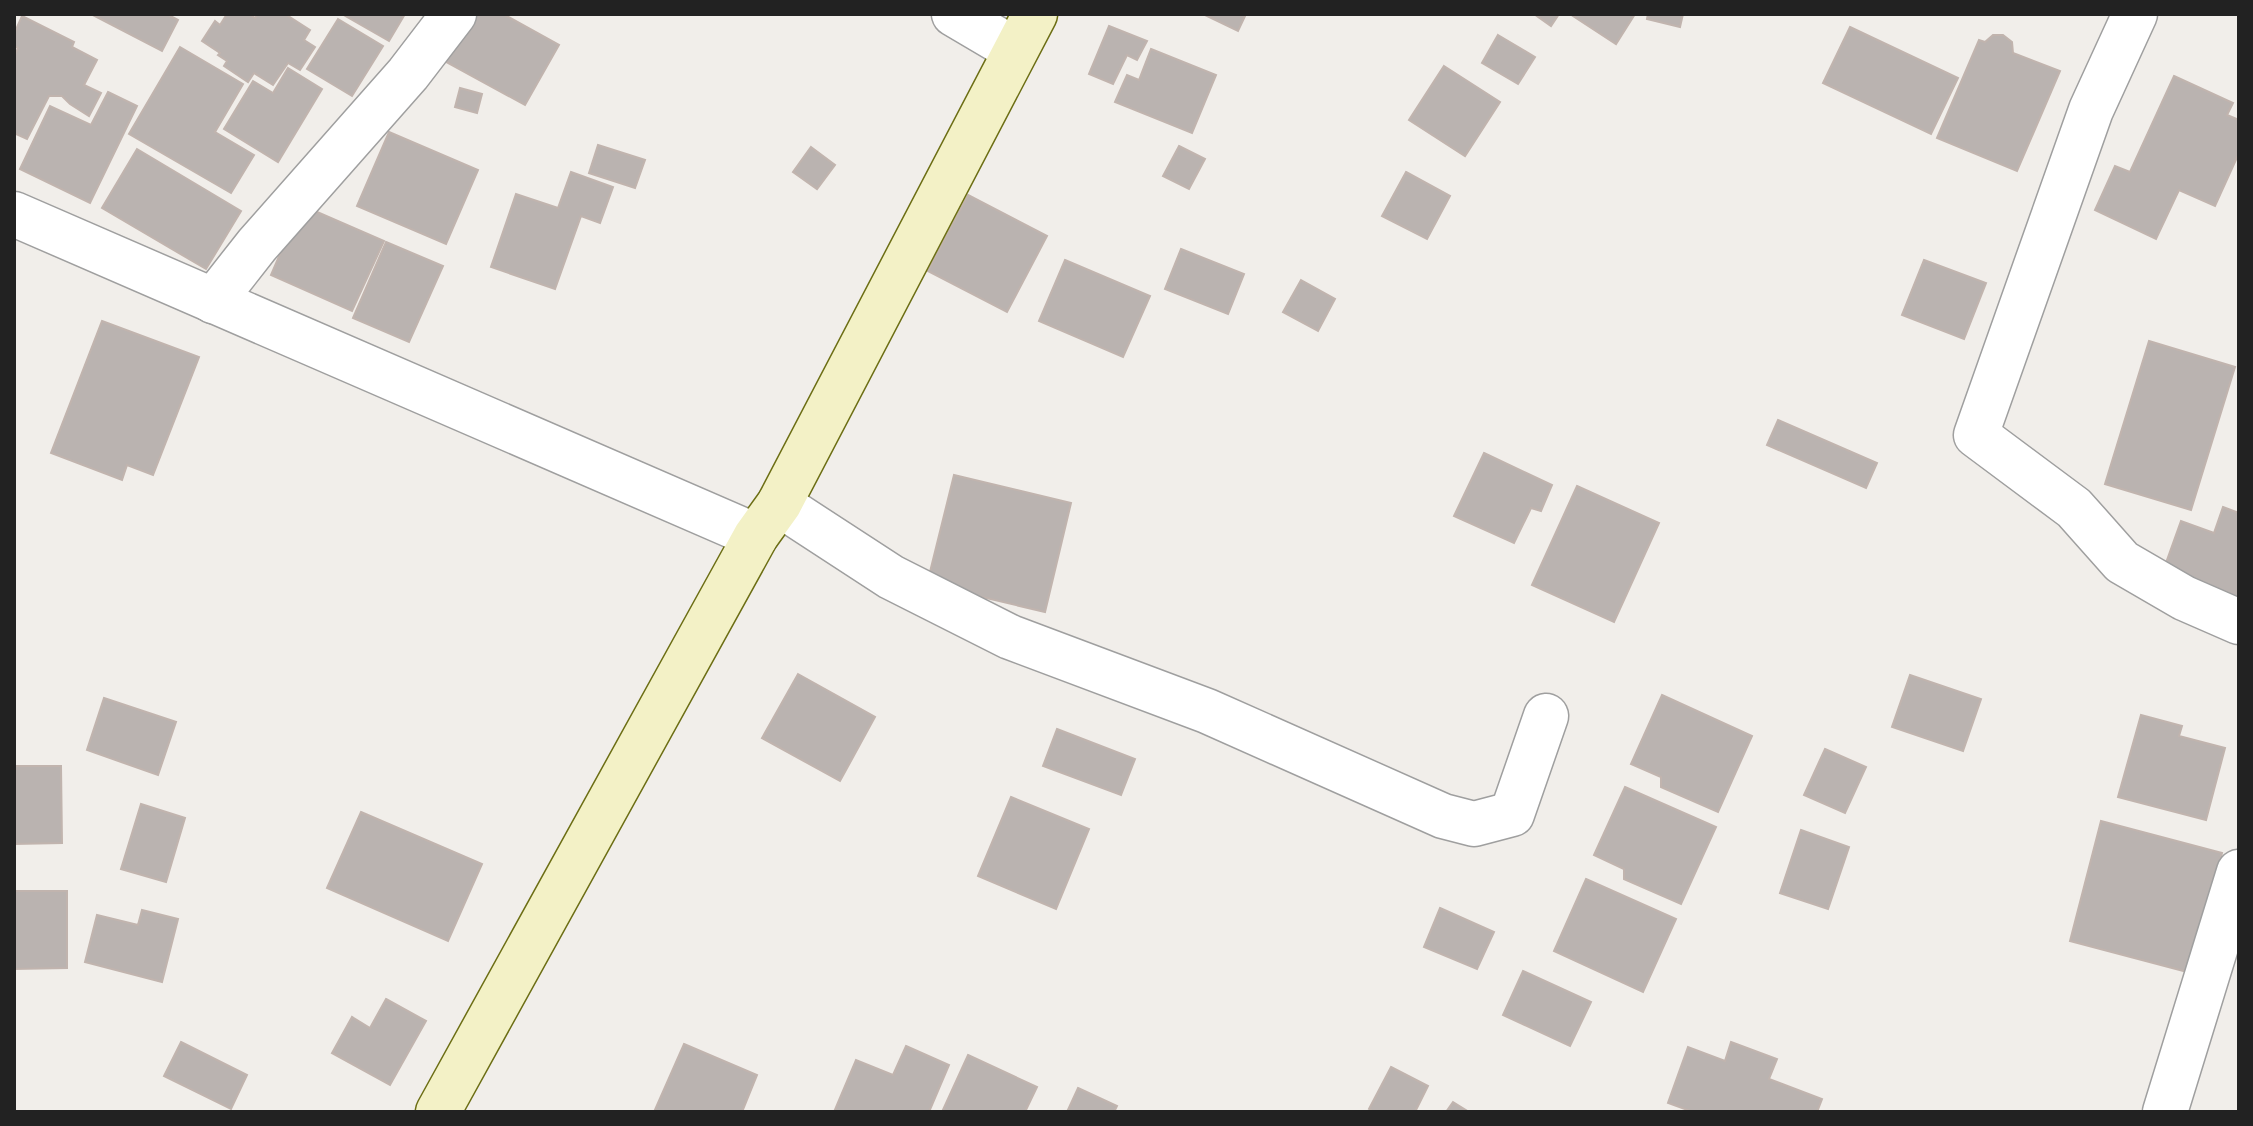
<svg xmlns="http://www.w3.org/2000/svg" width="2253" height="1126" viewBox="0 0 2253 1126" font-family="Arial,sans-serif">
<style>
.building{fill:#bab3b0;stroke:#c1b4ae;stroke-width:2}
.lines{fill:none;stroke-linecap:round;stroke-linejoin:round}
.street-casing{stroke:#9f9f9f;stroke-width:47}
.secondary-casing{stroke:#6c6e14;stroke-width:47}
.street{stroke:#fff;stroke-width:44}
.secondary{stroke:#f3f1c6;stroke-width:44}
</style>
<rect width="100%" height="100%" fill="#f1eeea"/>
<g class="building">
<polygon points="91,14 167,14 178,20 162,51"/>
<polygon points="227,14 250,14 255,18 258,14 285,14 310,30 304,40 315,47 300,70 288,63 273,85 254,73 248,82 224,66 227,61 218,55 220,53 202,41 215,21 220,25"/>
<polygon points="342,14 405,14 389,41"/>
<polygon points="471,14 503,14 559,45 525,105 437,57"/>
<polygon points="1203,14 1246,14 1238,31"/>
<polygon points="1534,14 1559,14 1551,26"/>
<polygon points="1570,14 1635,14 1616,44"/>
<polygon points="1648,14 1683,14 1680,27 1647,19"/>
<polygon points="22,16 74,42 72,47 97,60 84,85 101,93 89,116 70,104 62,96 49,96 27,139 14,133 14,57 18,48 14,46 14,34"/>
<polygon points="338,19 383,46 352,96 307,69"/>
<polygon points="1109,26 1147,41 1137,60 1127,55 1113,84 1089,74"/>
<polygon points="1850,27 1958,78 1931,134 1823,83"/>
<polygon points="1498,35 1535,57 1518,84 1482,63"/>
<polygon points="1993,35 2003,35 2012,42 2013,53 2060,71 2017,171 1937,138 1979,40 1985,42"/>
<polygon points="180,47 243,84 215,132 254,155 231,193 129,134"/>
<polygon points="1151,49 1216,75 1192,133 1115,102 1127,75 1139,80"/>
<polygon points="1444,66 1500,102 1465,156 1409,120"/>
<polygon points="288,68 322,89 278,162 224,129 253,81 273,93"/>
<polygon points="2174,76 2233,103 2227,115 2239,120 2239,153 2215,206 2179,190 2156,239 2095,210 2115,166 2130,172"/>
<polygon points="460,88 482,94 477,113 455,107"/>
<polygon points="108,92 137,106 90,203 20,169 50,106 91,125"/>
<polygon points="389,132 478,170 446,244 357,206"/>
<polygon points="598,145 645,160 635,188 589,173"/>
<polygon points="1179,146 1205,159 1189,189 1163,176"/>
<polygon points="811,147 835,165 817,189 793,172"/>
<polygon points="137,149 241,211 206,269 102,208"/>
<polygon points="571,172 613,187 600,223 581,216 555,289 491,267 516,194 558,208"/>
<polygon points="1406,172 1450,196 1427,239 1382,216"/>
<polygon points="968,195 1047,236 1007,312 928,271"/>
<polygon points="301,205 384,241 352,311 271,275"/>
<polygon points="386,242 443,266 409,342 353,318"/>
<polygon points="1181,249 1244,274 1228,314 1165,289"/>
<polygon points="1065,260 1150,296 1123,357 1039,321"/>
<polygon points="1924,260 1986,283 1964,339 1902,315"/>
<polygon points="1301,280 1335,299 1318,331 1283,312"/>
<polygon points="102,321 199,357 153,475 127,465 122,480 51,453"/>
<polygon points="2149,341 2235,367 2191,510 2105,484"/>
<polygon points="1778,420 1877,463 1866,488 1767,445"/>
<polygon points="1484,453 1552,485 1541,511 1531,508 1514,543 1454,516"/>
<polygon points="954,475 1071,503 1045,612 927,584"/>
<polygon points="1577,486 1659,523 1614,622 1532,585"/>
<polygon points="2223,507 2239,513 2239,604 2161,577 2181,521 2214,533"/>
<polygon points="798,674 875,717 840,781 762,738"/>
<polygon points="1910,675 1981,699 1963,751 1892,727"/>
<polygon points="1662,695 1752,736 1718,812 1661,787 1661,777 1631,764"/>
<polygon points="104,698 176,722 158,775 87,750"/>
<polygon points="2141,715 2182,726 2179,736 2225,748 2206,820 2118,797"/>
<polygon points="1057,729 1135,759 1121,795 1043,766"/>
<polygon points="1825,749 1866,767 1845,813 1804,795"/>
<polygon points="14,766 61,766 62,843 14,844"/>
<polygon points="1625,787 1716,827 1681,904 1624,879 1624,869 1594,855"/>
<polygon points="1011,797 1089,829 1056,909 978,876"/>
<polygon points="141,804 185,818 166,882 121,869"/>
<polygon points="361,812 482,864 448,941 327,888"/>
<polygon points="2101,821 2222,853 2191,973 2070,941"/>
<polygon points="1801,830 1849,847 1828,909 1780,893"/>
<polygon points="1586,879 1676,919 1643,992 1554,951"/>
<polygon points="14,891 67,891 67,968 14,969"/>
<polygon points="1440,908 1494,932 1477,969 1424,947"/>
<polygon points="142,910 178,919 162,982 85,962 97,915 138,925"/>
<polygon points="1523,971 1591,1002 1570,1046 1503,1015"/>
<polygon points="386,999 426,1021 390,1085 332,1053 352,1017 370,1028"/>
<polygon points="181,1042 247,1075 231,1109 164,1076"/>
<polygon points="1731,1042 1777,1059 1769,1079 1822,1099 1817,1112 1693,1112 1668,1103 1688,1047 1725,1061"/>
<polygon points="684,1044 757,1075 742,1112 654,1112"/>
<polygon points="906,1046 949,1065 929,1112 834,1112 856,1060 893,1075"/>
<polygon points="968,1055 1037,1087 1025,1112 942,1112"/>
<polygon points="1391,1067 1428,1086 1415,1112 1374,1112 1369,1109"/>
<polygon points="1078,1088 1117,1106 1114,1112 1067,1112"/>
<polygon points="1453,1102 1469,1112 1446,1112"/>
</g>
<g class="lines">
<defs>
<g id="street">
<polyline points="954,14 1015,50"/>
<polyline points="2135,14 2091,110 1976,435 2074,508 2122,562 2184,598 2239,622"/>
<polyline points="14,214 756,536"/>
<polyline points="213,301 257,245 408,74 454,14"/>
<polyline points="779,504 891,577 1010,637 1207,711 1443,816 1474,824 1512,814 1546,716"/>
<polyline points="2165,1112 2239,872"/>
</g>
<polyline id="secondary" points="438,1112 756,536 779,504 1035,14"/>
</defs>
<use href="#street" class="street-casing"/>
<use href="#secondary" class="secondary-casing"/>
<use href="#street" class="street"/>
<use href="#secondary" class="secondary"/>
</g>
<rect width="2253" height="1126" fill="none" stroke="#222222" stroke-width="32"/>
</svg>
